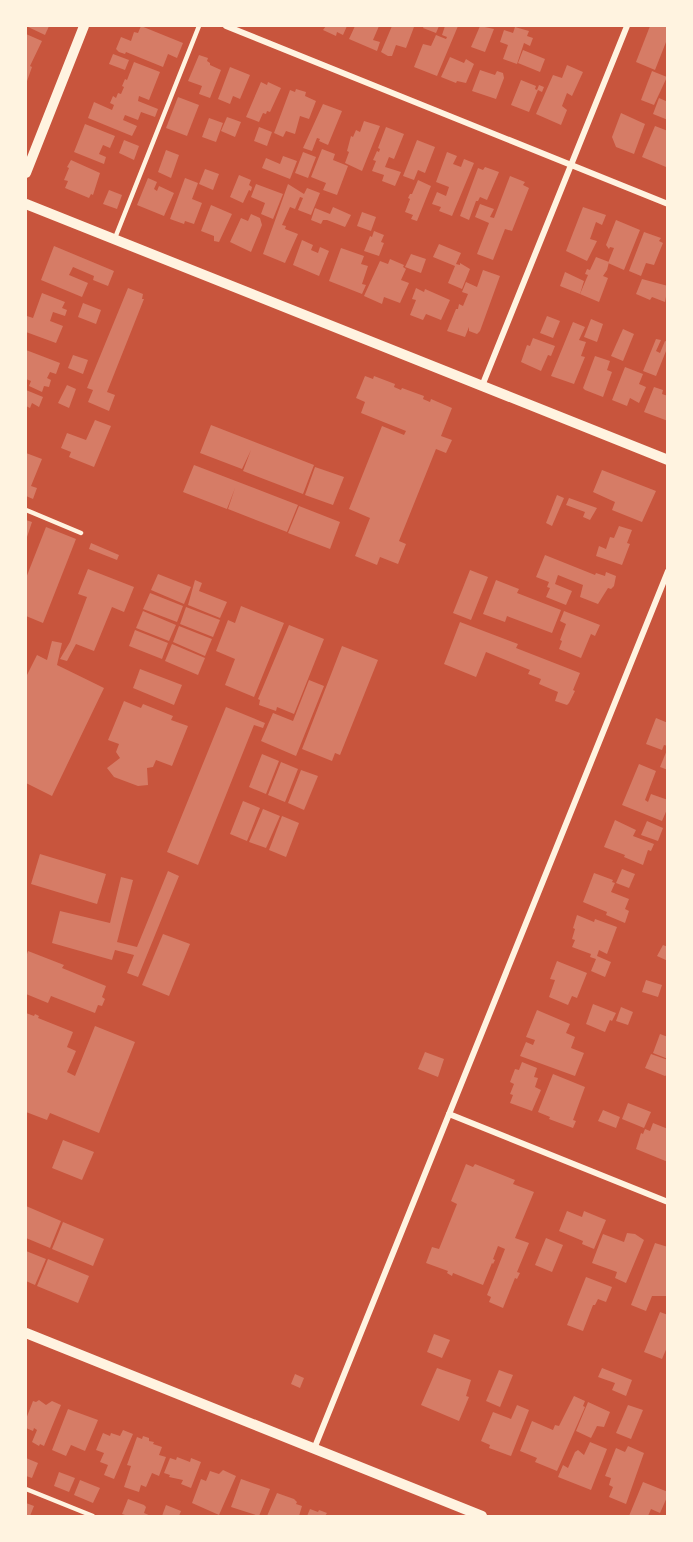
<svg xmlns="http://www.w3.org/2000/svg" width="693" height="1542" viewBox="0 0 693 1542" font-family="Mulish,sans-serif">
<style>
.building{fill:#d67c66}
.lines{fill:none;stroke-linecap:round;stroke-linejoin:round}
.service{stroke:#fff3e0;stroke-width:4.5}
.minor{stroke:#fff3e0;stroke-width:6}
.tertiary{stroke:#fff3e0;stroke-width:10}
</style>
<rect width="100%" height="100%" fill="#c8553d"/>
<g class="building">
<polygon points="26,26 49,26 45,35"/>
<polygon points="141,26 183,43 177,58 168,54 163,67 126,52 125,54 119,52 116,49 121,37 131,41 134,32 138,33"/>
<polygon points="326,26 347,26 343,35 337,32 336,36 323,30"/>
<polygon points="355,26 379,26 373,40 380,42 377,51 349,39"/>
<polygon points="392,26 412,26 414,27 406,48 396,45 392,56 388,56 381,52"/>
<polygon points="424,26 439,26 436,33 423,28"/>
<polygon points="445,26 458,26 437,76 414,67 423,44 431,46 436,35 446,39 447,37 442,35"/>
<polygon points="480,26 494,29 485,52 471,47"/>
<polygon points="650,26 668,26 668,37 655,70 636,62"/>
<polygon points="515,27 529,31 527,36 533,38 530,46 524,43 517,64 503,59 508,45 500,42 504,30 513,33"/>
<polygon points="26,34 42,41 30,66 32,67 26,84"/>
<polygon points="523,50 545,59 540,72 518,63"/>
<polygon points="113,54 129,60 125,70 109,64"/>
<polygon points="199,55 208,58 207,61 210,63 210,65 221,70 210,98 199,94 202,86 188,81"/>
<polygon points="450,57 464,63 466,59 474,64 466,83 457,81 456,83 441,77"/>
<polygon points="134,62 160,72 149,100 139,96 138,101 158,109 155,117 141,112 138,120 125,115 123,120 137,126 132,136 88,118 94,102 112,110 114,105 110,103 113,96 116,98 118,93 121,94 124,87 122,86 125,79 127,80"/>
<polygon points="567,65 583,72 572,96 567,93 562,106 567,110 561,125 536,114 553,75 562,78"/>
<polygon points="230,67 250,75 240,99 233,96 230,104 218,99"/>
<polygon points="480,70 495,75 497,71 503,73 504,78 496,99 472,91"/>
<polygon points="652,71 667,77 654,105 641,100"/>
<polygon points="521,80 536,86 535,89 537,90 539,85 544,87 542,92 538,90 529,112 511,105"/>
<polygon points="261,82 267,85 268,82 281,88 270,112 267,111 266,114 263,113 259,122 246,117"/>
<polygon points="296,89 306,92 305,96 316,101 309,119 300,116 295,134 286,131 283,137 274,133 290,90 295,92"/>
<polygon points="178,97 199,105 187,136 166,128"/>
<polygon points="659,98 668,102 668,120 653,114"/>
<polygon points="323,104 342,111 328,145 319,141 320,139 317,138 312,151 303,148"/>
<polygon points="621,113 645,124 634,154 616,147 612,137"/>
<polygon points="227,117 241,122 235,137 221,131"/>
<polygon points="209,118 223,123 216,142 202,137"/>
<polygon points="364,121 380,126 362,171 345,163 349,152 347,151 351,136 353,137 356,130 360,132"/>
<polygon points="85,124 115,136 110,148 103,145 99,154 106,157 104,164 74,152"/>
<polygon points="655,126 668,131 666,167 642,157"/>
<polygon points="259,127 272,132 267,146 254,141"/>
<polygon points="386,127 404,134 394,159 389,157 385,167 401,172 395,186 382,181 384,175 372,171 376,161 373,160 377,151 379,152 380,149 378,148"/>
<polygon points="124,140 139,146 134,160 119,153"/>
<polygon points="417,140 435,147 425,173 418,170 414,180 403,176"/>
<polygon points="322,149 335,154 333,160 348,166 337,195 323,190 326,183 311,177"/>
<polygon points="166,150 179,155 171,178 158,172"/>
<polygon points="303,152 316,157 308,178 295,173"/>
<polygon points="447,152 457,156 453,164 461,167 464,159 474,163 452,216 439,211 441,207 432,204 437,192 446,196 449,187 436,182"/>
<polygon points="283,156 297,161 290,179 262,168 266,158 280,164"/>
<polygon points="71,160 100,173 93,195 91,194 89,198 65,188 68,181 64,180 69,168 67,167"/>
<polygon points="485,167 499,172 487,200 480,197 478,201 476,201 469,220 460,216 478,168 483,170"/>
<polygon points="205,169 219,174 213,190 199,184"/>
<polygon points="239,175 251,180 249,185 252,187 251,191 249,190 243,203 230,197"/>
<polygon points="510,176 525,182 523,185 529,188 512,231 505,229 493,260 477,254 489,223 475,217 480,204 494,209 490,217 494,218"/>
<polygon points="148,178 157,182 154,189 157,191 159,186 174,193 164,216 137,205"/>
<polygon points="185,178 198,183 192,199 202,203 194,224 185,221 184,224 170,219"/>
<polygon points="418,180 431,186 417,221 411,219 413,215 405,212 410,199 408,198 410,194 412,194"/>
<polygon points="256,184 283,194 273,219 261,214 265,203 251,197"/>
<polygon points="288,184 304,194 307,188 320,193 311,215 298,210 303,198 300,197 295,209 290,207 282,225 286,226 285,229 298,234 285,263 263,254"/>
<polygon points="109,190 122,195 117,209 103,204"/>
<polygon points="211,205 232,214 219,242 214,241 214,236 201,231"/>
<polygon points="333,207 351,215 345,227 327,220 323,220 321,224 311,220 315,208 330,214"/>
<polygon points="583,207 606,215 602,225 596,222 590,239 597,241 587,261 566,251"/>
<polygon points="362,212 376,217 371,231 357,226"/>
<polygon points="251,214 260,218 262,225 251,252 230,242 241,218 248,221"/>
<polygon points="616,220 640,230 624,270 608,263 614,248 610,247 609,249 606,245"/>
<polygon points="374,231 384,235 381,242 384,243 379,256 364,251 370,236 372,237"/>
<polygon points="644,232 661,238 659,241 663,243 654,265 646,263 641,276 629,271"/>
<polygon points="302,240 313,245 311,250 318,253 320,247 329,251 319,276 293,265"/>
<polygon points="439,244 461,253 456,264 460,265 460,263 470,269 462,289 448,283 455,266 433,257"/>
<polygon points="54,246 114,271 108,286 93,280 94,276 73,267 69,275 88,283 82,297 41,280"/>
<polygon points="341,248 364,256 361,264 368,266 362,284 366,285 362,294 329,281"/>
<polygon points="411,254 426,259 421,273 405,267"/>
<polygon points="596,257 609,262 607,270 603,276 608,278 599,302 580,294 588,275 585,274 587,269 590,270"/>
<polygon points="390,259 404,265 403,267 406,269 401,280 409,283 400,303 384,297 382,304 364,296 380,261 388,264"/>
<polygon points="483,270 500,276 480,331 477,334 469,331 469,327 465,337 447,331 456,309 458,309 459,304 463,306 468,294 462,292 466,282 477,287"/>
<polygon points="565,272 584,281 580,294 560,286"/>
<polygon points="642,279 668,286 665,302 652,297 650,300 636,294"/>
<polygon points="128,288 143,294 142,299 144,299 107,392 115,395 109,411 88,402 93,390 87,388"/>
<polygon points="416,288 424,292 425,289 450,300 441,320 426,314 423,320 410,315 416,300 412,299"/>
<polygon points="42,293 65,302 62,308 67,310 65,316 53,312 50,321 63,326 56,343 26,332 27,316 33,318"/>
<polygon points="83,303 101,310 96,324 78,317"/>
<polygon points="547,316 560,321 553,338 540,333"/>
<polygon points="591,319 603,324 597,342 584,337"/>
<polygon points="573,322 585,327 579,340 586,342 581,356 585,357 574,384 551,376"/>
<polygon points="623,329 634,334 623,361 611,356"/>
<polygon points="533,338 555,346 551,356 548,355 541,371 521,362 527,345 530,346"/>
<polygon points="656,339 661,340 656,351 660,353 665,341 668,342 668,346 656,376 643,371"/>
<polygon points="26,350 60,363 56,374 50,372 47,378 51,380 49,387 44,386 42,392 29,386 31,381 26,379"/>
<polygon points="73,355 88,360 83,374 68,368"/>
<polygon points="595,356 610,361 607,370 612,372 603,397 585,390 583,388"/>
<polygon points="625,367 643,374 639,384 646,387 639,403 630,398 627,406 612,400"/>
<polygon points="365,376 373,379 374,376 395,384 394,387 401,390 402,388 424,396 423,399 430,402 431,399 452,408 441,436 452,440 446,453 436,449 399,541 406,544 398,564 380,557 377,565 355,556 370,518 349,509 382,426 404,435 406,431 361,413 365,402 356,398"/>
<polygon points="67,385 76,389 69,408 58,403"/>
<polygon points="654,387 663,390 662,394 668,396 668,421 644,412"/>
<polygon points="26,390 43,397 39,407 32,403 30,408 26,406"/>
<polygon points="95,420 111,426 94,467 69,457 71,452 61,448 67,433 86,440"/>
<polygon points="211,425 314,465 303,494 243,471 251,450 242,469 200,453"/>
<polygon points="26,453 42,459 31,486 37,488 33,499 26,496"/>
<polygon points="194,465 298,505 287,532 228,509 235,488 227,509 183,492"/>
<polygon points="315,467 344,477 333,505 305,495"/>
<polygon points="602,470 656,491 642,522 612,510 615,502 593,492"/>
<polygon points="557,495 564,498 552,526 546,523"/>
<polygon points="569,498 597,508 590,520 583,517 585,512 566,505"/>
<polygon points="299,506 340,522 330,549 288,533"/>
<polygon points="26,520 32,522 26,540"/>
<polygon points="619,526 632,530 627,543 630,544 622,565 596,556 599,546 606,549 610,537 614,538"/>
<polygon points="46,527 76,539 43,623 26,616 26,578"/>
<polygon points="91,543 119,555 117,560 89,549"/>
<polygon points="545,555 595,575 596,573 605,576 606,572 616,576 614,586 611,589 608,588 598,604 580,597 583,585 558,575 555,584 572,591 566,605 546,597 550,588 547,587 549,582 536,577"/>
<polygon points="88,569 134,587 124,612 112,607 94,651 76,644 67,661 60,659 70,642 87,597 78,594"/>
<polygon points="470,570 488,577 471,620 453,613"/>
<polygon points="158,574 191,587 184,604 151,590"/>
<polygon points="195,580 202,583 199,591 227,602 220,618 188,605"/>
<polygon points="496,580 519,589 517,593 561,610 552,633 507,616 505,622 483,614"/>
<polygon points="150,593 183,606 177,622 143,609"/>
<polygon points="241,606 284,623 254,697 225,685 235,659 216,651 228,620 235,623"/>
<polygon points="186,607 220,620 213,637 180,624"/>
<polygon points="143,611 176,625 169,641 136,628"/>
<polygon points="564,611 600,625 595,636 591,634 581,658 559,649 562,641 560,640 566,624 560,621"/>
<polygon points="460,622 518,644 516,648 580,673 573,690 575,691 569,703 567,705 555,701 558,692 539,684 541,679 528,674 530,670 486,652 476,677 444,664"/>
<polygon points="289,625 324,639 294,714 277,707 276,711 259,705 260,700 258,699"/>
<polygon points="179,626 212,639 205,656 173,642"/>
<polygon points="135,630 168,643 162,659 129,646"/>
<polygon points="52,641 62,643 57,665 104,688 52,796 26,783 26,677 37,655 47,660"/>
<polygon points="172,644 205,658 198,675 165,661"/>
<polygon points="342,646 378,660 340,755 335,753 332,761 302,749"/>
<polygon points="140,669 182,685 174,705 133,688"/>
<polygon points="309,680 324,686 296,756 261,741 273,713 293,721"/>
<polygon points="124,701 141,708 143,704 173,716 171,720 188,726 172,766 156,760 153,767 147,768 148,785 138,786 114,777 107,768 120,758 116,752 119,744 108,740"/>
<polygon points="226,707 265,723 263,728 254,725 198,865 167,852"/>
<polygon points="656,718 668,723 668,746 664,745 662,750 646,744"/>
<polygon points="667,750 668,750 668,770 660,767"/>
<polygon points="262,754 279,761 266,794 249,787"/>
<polygon points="281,762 298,769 285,802 268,795"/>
<polygon points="639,764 656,771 645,800 648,802 651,794 668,800 668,807 662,821 622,805"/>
<polygon points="301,770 318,776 304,810 288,803"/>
<polygon points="243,801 260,808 247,841 230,834"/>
<polygon points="263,809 280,816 266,848 249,842"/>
<polygon points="282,816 299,823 286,857 269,850"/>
<polygon points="615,820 636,830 633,836 654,844 651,851 648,850 643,865 624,857 625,855 604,847"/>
<polygon points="647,821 663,828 658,841 641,835"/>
<polygon points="40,854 106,874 97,904 31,884"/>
<polygon points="622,869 635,874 629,888 616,883"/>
<polygon points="168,871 179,876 138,977 127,973 134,955 115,950 112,960 52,943 60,911 110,923 121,877 133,880 117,942 137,947"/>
<polygon points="594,873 613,880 612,882 615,883 611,892 629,899 625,909 629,911 625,923 606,915 607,912 583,902"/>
<polygon points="577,915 594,922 595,919 617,927 607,954 599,950 597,956 611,962 605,977 591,971 596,959 590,957 591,954 572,947 575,940 572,939 575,929 573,928"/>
<polygon points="163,934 190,944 169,996 142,985"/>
<polygon points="663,945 668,947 668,961 657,956"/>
<polygon points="28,951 64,965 62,968 106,986 102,997 105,999 102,1006 98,1005 95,1013 51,996 48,1003 26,994 26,957"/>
<polygon points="557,961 587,973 577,998 572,996 568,1005 549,997 555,980 550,979"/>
<polygon points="646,980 662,985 658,997 642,992"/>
<polygon points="593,1004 616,1013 612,1021 610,1020 605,1032 586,1024"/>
<polygon points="621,1007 633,1012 628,1025 616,1021"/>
<polygon points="537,1010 570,1024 566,1033 575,1037 571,1048 584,1053 575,1076 520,1056 526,1042 533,1045 535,1040 526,1037"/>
<polygon points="26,1013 34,1016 35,1014 39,1016 38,1018 73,1032 67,1047 76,1051 67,1072 75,1076 95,1026 135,1042 99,1133 50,1113 47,1120 26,1112"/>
<polygon points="660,1034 668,1037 668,1059 653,1053"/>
<polygon points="425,1052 444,1059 438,1077 418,1069"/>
<polygon points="651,1054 668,1060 668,1074 665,1076 645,1068"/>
<polygon points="522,1062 537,1068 534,1077 538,1078 535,1087 541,1090 532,1111 510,1103 513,1095 510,1094 514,1084 510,1082 515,1069 519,1070"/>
<polygon points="553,1074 585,1087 573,1120 576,1121 573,1128 549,1119 550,1117 538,1112"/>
<polygon points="628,1103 651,1112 644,1128 622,1119"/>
<polygon points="603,1110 620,1117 616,1128 598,1121"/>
<polygon points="653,1123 668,1129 668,1162 636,1149 641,1133 643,1134 645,1129 650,1131"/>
<polygon points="63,1140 94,1152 82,1180 52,1168"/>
<polygon points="466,1164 473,1167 475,1164 515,1180 513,1184 534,1192 515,1238 529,1243 517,1272 520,1273 517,1279 515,1278 503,1308 489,1302 491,1297 487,1295 505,1249 498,1246 493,1259 495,1260 493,1264 492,1263 483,1285 453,1273 452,1276 447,1273 448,1271 426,1263 432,1247 439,1249 457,1204 451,1201"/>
<polygon points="26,1206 61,1221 50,1248 26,1238"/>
<polygon points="567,1211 582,1217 584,1211 606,1220 594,1249 582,1244 583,1241 559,1231"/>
<polygon points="63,1222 104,1239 93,1266 52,1249"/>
<polygon points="627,1233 635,1234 644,1240 626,1283 615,1278 617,1272 592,1263 603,1234 624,1242"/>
<polygon points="546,1238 563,1245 552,1272 535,1265"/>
<polygon points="655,1243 668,1247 668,1296 652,1296 646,1311 631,1305"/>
<polygon points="26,1251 46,1259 35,1285 26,1281"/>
<polygon points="48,1259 89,1276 78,1303 37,1286"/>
<polygon points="586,1277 612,1287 606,1302 598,1299 595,1305 593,1305 583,1331 567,1325"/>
<polygon points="660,1312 668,1315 668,1345 662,1359 644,1352"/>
<polygon points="434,1334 450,1340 442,1358 427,1352"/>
<polygon points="437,1368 471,1380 466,1396 469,1397 459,1421 421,1405"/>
<polygon points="602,1368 632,1380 626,1396 612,1390 615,1383 598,1377"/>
<polygon points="499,1370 513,1375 500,1407 486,1401"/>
<polygon points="295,1374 304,1378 300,1388 291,1384"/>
<polygon points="574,1396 585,1401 583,1406 585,1407 557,1471 535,1462 537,1458 520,1451 532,1421 553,1430 555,1425 559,1426"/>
<polygon points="39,1400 46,1405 52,1401 61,1405 44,1446 40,1444 39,1446 32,1442 37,1430 34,1428 33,1431 26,1428 26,1419 33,1401 36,1402"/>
<polygon points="588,1402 610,1412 604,1427 597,1426 591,1438 576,1431"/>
<polygon points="517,1405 529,1410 511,1456 489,1448 490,1445 481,1441 493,1412 511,1419"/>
<polygon points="628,1405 643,1410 631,1439 616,1433"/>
<polygon points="68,1409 98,1420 85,1451 71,1445 66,1456 52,1450"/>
<polygon points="123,1430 133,1434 114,1479 104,1475 108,1465 100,1462 104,1453 96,1450 103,1433 110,1436 111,1433 120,1436"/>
<polygon points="143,1436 149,1438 149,1441 154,1442 153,1444 162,1447 159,1455 166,1457 159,1476 152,1473 146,1487 141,1485 139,1492 124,1487 131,1466 127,1465 137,1437 142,1439"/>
<polygon points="590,1442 607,1449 591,1490 558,1477 563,1465 568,1468 575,1452 578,1450 584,1455"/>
<polygon points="628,1446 644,1453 626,1504 609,1497 613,1487 609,1485 611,1478 605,1476 616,1448 625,1452"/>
<polygon points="177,1457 190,1462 191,1458 201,1462 191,1488 181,1484 183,1480 169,1477 170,1475 164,1473 170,1458 176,1460"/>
<polygon points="26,1458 38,1463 32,1478 26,1476"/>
<polygon points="223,1470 236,1476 219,1515 192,1503 201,1479 206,1481 210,1471 219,1474"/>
<polygon points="59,1472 75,1478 69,1492 54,1486"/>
<polygon points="241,1479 270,1489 259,1516 231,1507"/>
<polygon points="80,1480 100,1488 93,1503 74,1495"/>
<polygon points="643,1482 668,1492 668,1495 660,1513 651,1509 648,1516 629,1516"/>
<polygon points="277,1493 294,1499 297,1502 296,1504 302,1506 299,1516 267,1516"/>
<polygon points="128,1499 144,1505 146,1507 144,1513 151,1516 128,1516 122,1514"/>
<polygon points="26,1503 34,1506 30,1516 26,1516"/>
<polygon points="166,1505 181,1511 179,1516 162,1516"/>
<polygon points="310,1509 318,1512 319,1510 327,1513 325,1516 307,1516"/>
</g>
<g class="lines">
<g class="service">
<polyline points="115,238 199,26"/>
<polyline points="26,510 81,533"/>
<polyline points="26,1489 93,1516"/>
</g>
<g class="minor">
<polyline points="226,26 668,204"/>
<polyline points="482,386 627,26"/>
<polyline points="449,1114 668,1202"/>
<polyline points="314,1449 668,571"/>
</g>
<g class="tertiary">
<polyline points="26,173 84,26"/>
<polyline points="26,204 668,460"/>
<polyline points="26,1333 482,1516"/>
</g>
</g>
<rect width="693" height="1542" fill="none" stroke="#fff3e0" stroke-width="54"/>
</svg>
